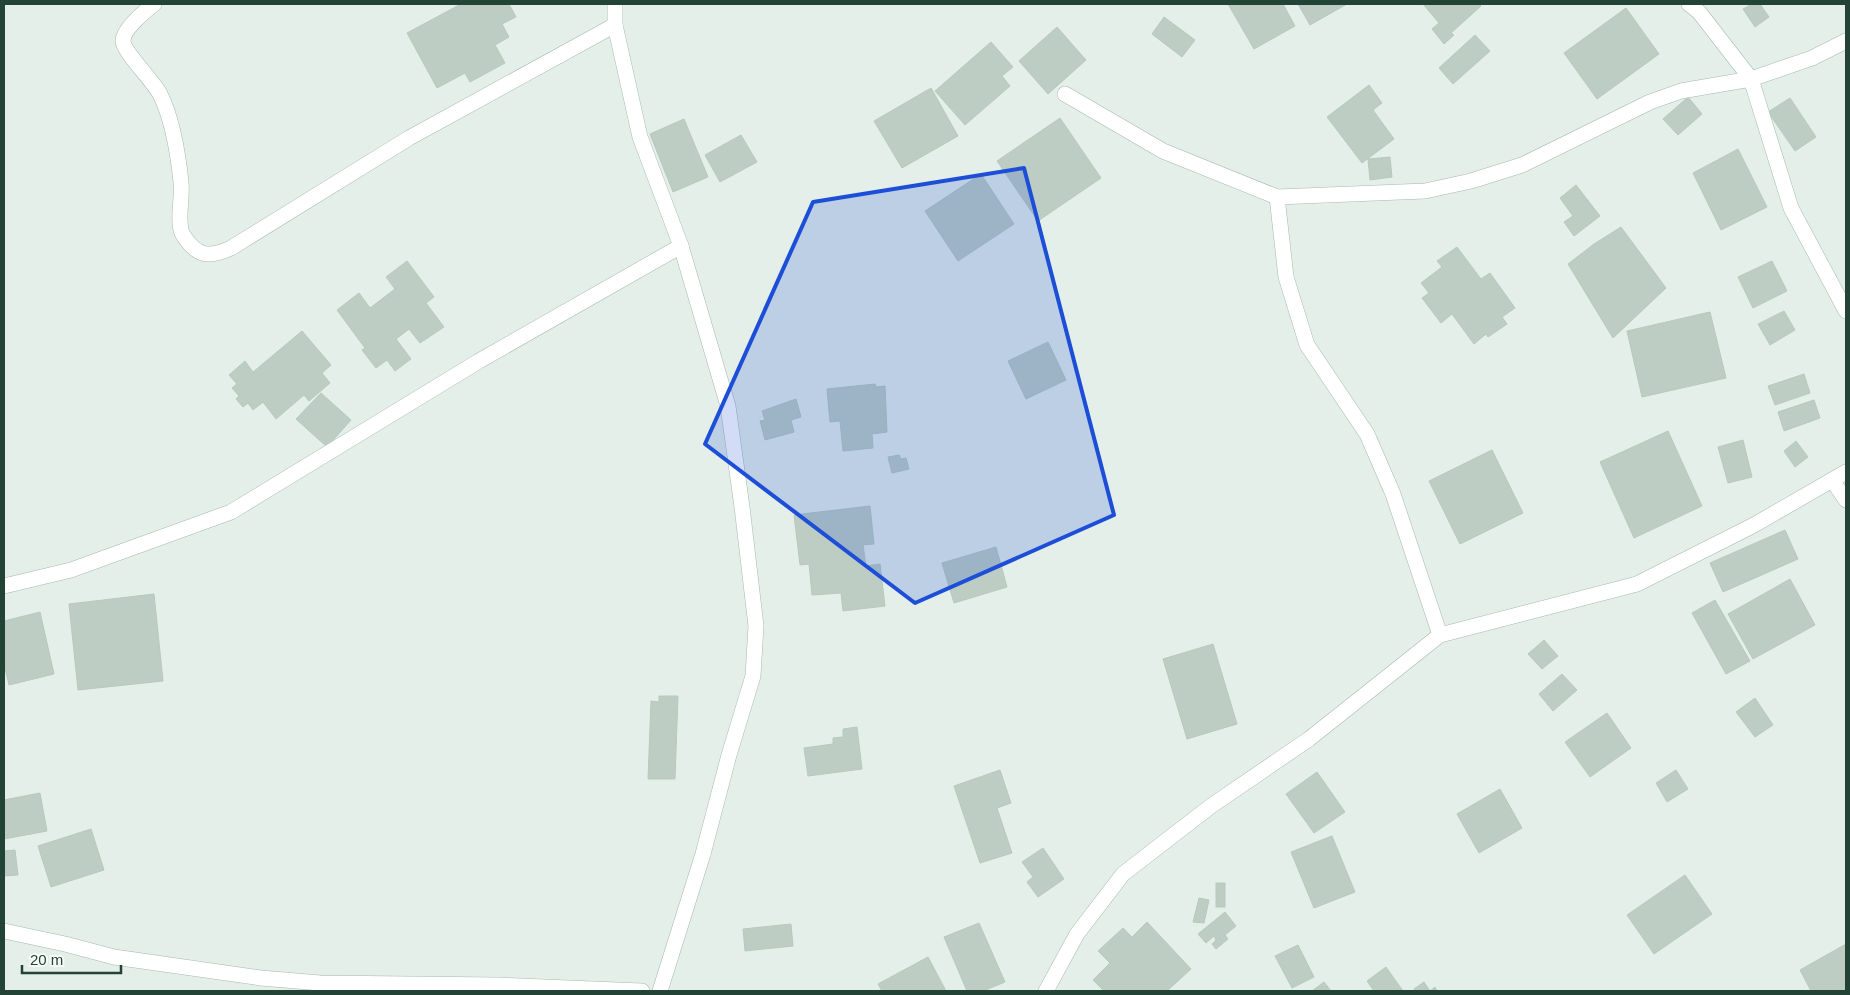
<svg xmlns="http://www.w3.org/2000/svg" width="1850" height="995" viewBox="0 0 1850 995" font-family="Helvetica,sans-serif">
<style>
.building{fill:#bdcdc4;stroke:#b6c9bf}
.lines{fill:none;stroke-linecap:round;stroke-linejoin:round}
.street-casing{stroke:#a7b8af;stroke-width:16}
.street{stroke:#fff;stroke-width:15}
.marked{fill:#1d4ed8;fill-opacity:0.2;stroke:#1d4ed8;stroke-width:4;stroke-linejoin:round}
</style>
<rect width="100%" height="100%" fill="#e5efe9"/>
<g class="building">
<polygon points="461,4 509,4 516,17 502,24 509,37 495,45 505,63 470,82 465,73 437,88 407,33"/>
<polygon points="1228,4 1283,4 1295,26 1254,49"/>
<polygon points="1298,4 1347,4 1310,25"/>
<polygon points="1423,4 1479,4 1481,6 1451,33 1454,35 1444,44 1432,29 1439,23"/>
<polygon points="1752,4 1760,4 1769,17 1755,27 1743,9"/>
<polygon points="1626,8 1659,54 1597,99 1564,53"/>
<polygon points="1164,17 1195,40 1182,57 1152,34"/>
<polygon points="1057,27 1086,60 1048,94 1019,61"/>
<polygon points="1475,35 1490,51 1453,84 1439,68"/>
<polygon points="991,42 1013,67 1002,76 1010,86 965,125 935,91"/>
<polygon points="1369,85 1382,103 1373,110 1394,139 1362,163 1327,117"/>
<polygon points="931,88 958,136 902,168 874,121"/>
<polygon points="1688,97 1702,114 1678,135 1663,119"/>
<polygon points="1790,98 1816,137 1795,151 1768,112"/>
<polygon points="1060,118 1101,178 1038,221 997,161"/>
<polygon points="684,119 708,177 673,192 650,134"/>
<polygon points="741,135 757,162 720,182 705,155"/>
<polygon points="1738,149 1767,207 1721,230 1693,173"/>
<polygon points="1390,157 1392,177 1370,180 1368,159"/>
<polygon points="981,174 1014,224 958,261 925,211"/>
<polygon points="1576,185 1600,216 1574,236 1564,222 1573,216 1560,198"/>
<polygon points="1621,227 1666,288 1613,338 1568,264 1594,244"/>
<polygon points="1457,247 1481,279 1490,273 1515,308 1502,317 1507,324 1488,337 1486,334 1474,344 1452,314 1441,323 1422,298 1429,293 1421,283 1442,267 1437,261"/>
<polygon points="407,261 434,297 426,303 444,327 420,343 409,329 396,339 411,359 395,371 387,360 376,368 362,350 365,348 337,310 359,293 370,308 395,289 386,277"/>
<polygon points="1772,261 1787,291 1753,308 1738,277"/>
<polygon points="1784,311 1795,330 1770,345 1758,324"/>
<polygon points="1710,312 1726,378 1642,397 1627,331"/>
<polygon points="302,331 331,365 322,373 330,383 309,401 304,395 276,419 263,402 253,410 248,403 243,407 236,399 239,396 232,388 237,384 229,375 245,361 253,372"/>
<polygon points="1048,342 1066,380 1026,399 1008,361"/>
<polygon points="1804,374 1810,393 1775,405 1768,386"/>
<polygon points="875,384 876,387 885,386 887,432 872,434 873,448 843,451 840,421 830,422 827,389"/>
<polygon points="321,393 351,420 327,447 296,419"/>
<polygon points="796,399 801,417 791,420 794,432 765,440 760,421 765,420 762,411"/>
<polygon points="1814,400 1820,418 1784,431 1778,412"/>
<polygon points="1668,431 1702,506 1634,538 1600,462"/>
<polygon points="1743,440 1752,477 1728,483 1718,447"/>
<polygon points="1796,441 1808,457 1795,467 1784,451"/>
<polygon points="1492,450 1523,513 1460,544 1429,481"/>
<polygon points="899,455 901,459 906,458 909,469 892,473 888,457"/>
<polygon points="870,506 874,544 863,545 866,566 880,564 885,606 843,611 841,593 812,595 809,564 800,565 794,515"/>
<polygon points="1785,530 1798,559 1723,592 1710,563"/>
<polygon points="996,547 1007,587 954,603 942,563"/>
<polygon points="1790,579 1815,625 1753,659 1728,614"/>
<polygon points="154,594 163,681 78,690 69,604"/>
<polygon points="1715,600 1750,661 1726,674 1692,613"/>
<polygon points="40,612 54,674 9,685 4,664 4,621"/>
<polygon points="1544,640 1558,656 1542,669 1528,654"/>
<polygon points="1213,644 1237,724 1187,739 1163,659"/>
<polygon points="1562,674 1577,690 1553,711 1539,694"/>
<polygon points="659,696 678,696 675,779 648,779 651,701 659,702"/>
<polygon points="1755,698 1773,725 1755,737 1736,712"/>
<polygon points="1607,713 1631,748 1590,777 1565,742"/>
<polygon points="857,727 862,769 808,776 804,748 833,744 833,738 843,737 843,729"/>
<polygon points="1000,770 1011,803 997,808 1012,853 980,863 954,786"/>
<polygon points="1676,770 1688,789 1667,802 1656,783"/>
<polygon points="1317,772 1345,812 1314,833 1286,794"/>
<polygon points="1500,789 1522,828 1479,853 1457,814"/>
<polygon points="40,793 47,831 4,839 4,800"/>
<polygon points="91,829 104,870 51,887 38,846"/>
<polygon points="1332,836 1355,892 1314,908 1291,852"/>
<polygon points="1043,848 1064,879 1038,897 1027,882 1033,877 1022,862"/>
<polygon points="15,850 18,875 4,876 4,851"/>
<polygon points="1685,875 1712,914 1654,954 1627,915"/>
<rect x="1216" y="883" width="9" height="24"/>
<polygon points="1199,898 1209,900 1204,923 1193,922"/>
<polygon points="1225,912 1236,926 1225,935 1228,939 1216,949 1212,944 1216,940 1214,936 1206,943 1198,934"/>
<polygon points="1147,922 1191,969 1167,991 1104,991 1093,980 1110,963 1098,951 1123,928 1132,937"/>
<polygon points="979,923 1005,982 983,991 967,991 944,937"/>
<polygon points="791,924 793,946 745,951 743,929"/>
<polygon points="1846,944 1846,991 1811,991 1800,970"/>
<polygon points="1298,945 1314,977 1292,988 1275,956"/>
<polygon points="928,957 946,991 882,991 878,984"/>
<polygon points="1386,967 1403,991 1374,991 1367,981"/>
<polygon points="1324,982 1331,991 1312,991"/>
<polygon points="1424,982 1430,991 1435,987 1437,991 1415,991 1414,989"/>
</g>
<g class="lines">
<defs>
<g id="street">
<path d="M154,4c-9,7 -31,25 -31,37 0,10 30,40 37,53 13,26 18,59 21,88 2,15 -5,41 2,53 14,22 26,23 48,13l178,-110 206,-113"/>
<polyline points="615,4 615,25 640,137 681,246 728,406 742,507 756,626 753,676 729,755 703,854 660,991"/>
<polyline points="1689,4 1699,12 1751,79 1791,208 1846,311"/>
<polyline points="1065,94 1163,151 1277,197"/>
<polyline points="1832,480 1846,500"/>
<polyline points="4,586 71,570 231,512 479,361 681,246"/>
<polyline points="1440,635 1393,494 1367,434 1307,345 1286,277 1277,197 1425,191 1471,181 1522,165 1650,102 1681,91 1751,79 1812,58 1846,41"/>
<polyline points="4,931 65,944 114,957 261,978 320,983 498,985 642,991"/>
<polyline points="1046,991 1077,934 1123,874 1211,806 1309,739 1440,635 1637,584 1754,525 1846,472"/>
</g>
</defs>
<use href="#street" class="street-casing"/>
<use href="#street" class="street"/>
</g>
<path class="marked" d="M1024,168l90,347 -199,88 -210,-159 108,-242z"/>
<rect width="1850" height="995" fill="none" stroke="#224335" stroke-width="10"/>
<path d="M22 965v8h99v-8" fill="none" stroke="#224335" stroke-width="2.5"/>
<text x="30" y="965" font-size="15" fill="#224335" stroke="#f6fbf8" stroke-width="4" paint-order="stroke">20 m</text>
</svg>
